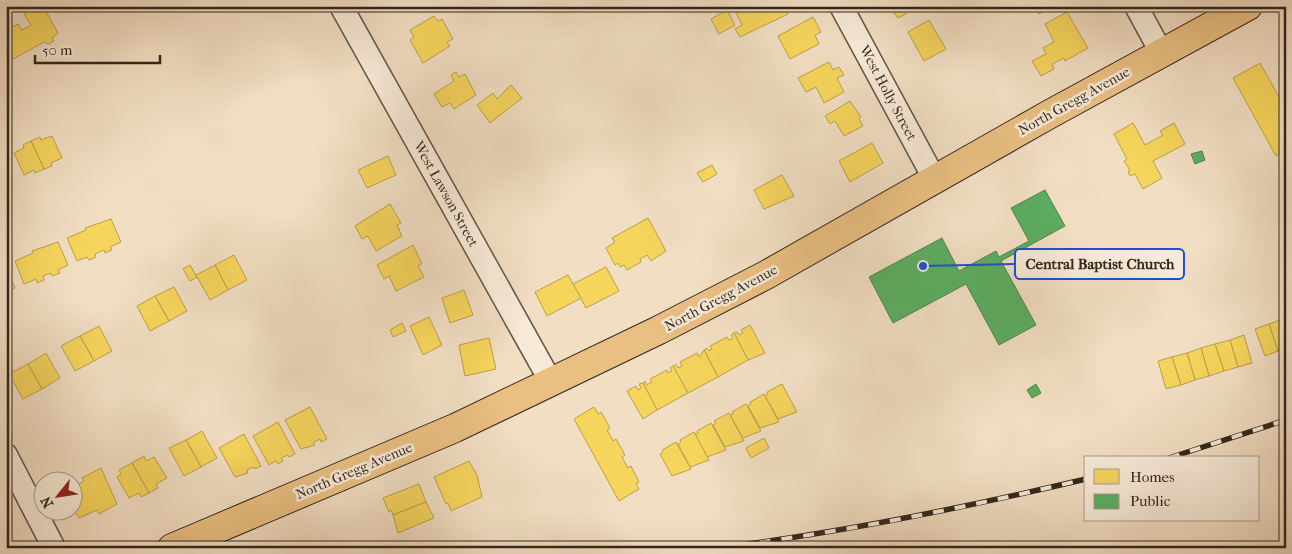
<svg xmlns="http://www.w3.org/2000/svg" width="1292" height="554" viewBox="0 0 1292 554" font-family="'IM FELL French Canon',serif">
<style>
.homes{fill:#f6d55c;stroke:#bba049}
.public{fill:#5aae61;stroke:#4e854c}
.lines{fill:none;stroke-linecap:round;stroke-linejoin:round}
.minor-casing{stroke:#615446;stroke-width:25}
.major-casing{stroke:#31261c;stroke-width:30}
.minor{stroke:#f7ead8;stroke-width:22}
.major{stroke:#e9bf82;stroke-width:28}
.rail-casing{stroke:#31261c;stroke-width:5.5}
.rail{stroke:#f7ead8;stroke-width:4;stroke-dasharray:11;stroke-linecap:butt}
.labels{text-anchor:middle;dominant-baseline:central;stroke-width:5;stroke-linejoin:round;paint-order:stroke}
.street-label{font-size:14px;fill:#31261c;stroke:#f7ead8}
.leader{fill:none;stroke:#1d4ed8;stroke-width:2}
.callout-dot{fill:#1d4ed8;stroke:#f7ead8;stroke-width:2}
.callout{fill:#f7ead8;stroke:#1d4ed8;stroke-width:2}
.callout-label{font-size:15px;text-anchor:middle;font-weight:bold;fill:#31261c}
</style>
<rect width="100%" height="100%" fill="#f2dec3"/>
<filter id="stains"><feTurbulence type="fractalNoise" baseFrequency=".004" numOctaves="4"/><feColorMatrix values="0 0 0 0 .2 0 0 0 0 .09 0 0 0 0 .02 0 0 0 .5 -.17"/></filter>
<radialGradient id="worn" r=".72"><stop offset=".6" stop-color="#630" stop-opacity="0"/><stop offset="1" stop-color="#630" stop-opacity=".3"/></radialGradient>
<g class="homes">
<polygon points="38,6 43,6 58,33 52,38 54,41 49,44 44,42 13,59 6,47 6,38 12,35 9,29 18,24 22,30 31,25 24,14"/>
<polygon points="412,6 430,6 416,13"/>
<polygon points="749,6 784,6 788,14 740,37 735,29 742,25 736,13"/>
<polygon points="889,6 917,6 918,7 898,18"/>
<polygon points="1035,6 1053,6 1039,14"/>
<polygon points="727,10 735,25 719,34 711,19"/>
<polygon points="1067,12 1088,48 1065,61 1064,58 1052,64 1054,69 1041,76 1032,61 1046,54 1043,48 1054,42 1045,24"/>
<polygon points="434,16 438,21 442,19 453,39 447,42 450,46 423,63 410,40 414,37 410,30"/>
<polygon points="813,17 821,32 815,35 819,44 790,59 778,36"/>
<polygon points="929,20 946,49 924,61 908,32"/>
<polygon points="829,62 833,70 839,67 844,75 837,78 844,92 824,103 816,87 806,92 798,78"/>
<polygon points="1260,63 1286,109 1286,150 1276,156 1233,78"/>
<polygon points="456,72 459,77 465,74 476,95 454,109 450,103 442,107 434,94 454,81 451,75"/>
<polygon points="511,85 522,98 490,123 477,105 493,93 497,99"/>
<polygon points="850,101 861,117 859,119 863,126 844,136 835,121 830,124 825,116"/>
<polygon points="1133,123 1145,145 1163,135 1160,131 1174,123 1185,144 1153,161 1162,178 1143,189 1135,174 1130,176 1128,171 1130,170 1124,161 1127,159 1114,134"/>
<polygon points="52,136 62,158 51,163 52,166 44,169 31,141 40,137 41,140"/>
<polygon points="31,141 44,169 35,173 34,170 24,175 14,153 24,148 23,145"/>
<polygon points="872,143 883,163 850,182 839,161"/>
<polygon points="388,156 396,175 367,188 358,170"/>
<polygon points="712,165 717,174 703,182 697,173"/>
<polygon points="782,175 794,196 764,209 754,190"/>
<polygon points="390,204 401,223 397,225 402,236 376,251 368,236 362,239 355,226"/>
<polygon points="648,218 666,251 651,261 647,255 640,259 641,262 627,270 624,265 620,267 618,263 615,265 606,248 615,242 612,238"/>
<polygon points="111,219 121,242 110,247 112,250 105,253 104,250 95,254 96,257 89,260 87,257 77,261 67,238 86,230 85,228"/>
<polygon points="58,242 68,265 58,270 60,273 52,276 51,273 43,276 44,280 37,283 36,279 24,284 15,261 33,253 32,251"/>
<polygon points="413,245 422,264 418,266 424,277 396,291 389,276 384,279 377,265"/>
<polygon points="234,255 247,280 228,290 215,265"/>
<polygon points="190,265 197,277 190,281 183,269"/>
<polygon points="215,265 228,290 210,300 196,275"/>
<polygon points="6,266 15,288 6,292"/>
<polygon points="606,267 619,291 586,308 573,284"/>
<polygon points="568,275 581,298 547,316 535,292"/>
<polygon points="174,287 187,311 169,321 155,296"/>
<polygon points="464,290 473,315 450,323 442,298"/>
<polygon points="155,296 169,321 150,331 137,306"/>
<polygon points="429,317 442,345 423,355 410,326"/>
<polygon points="1283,319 1286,327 1286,349 1278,351 1269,324"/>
<polygon points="402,323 406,331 393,337 390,330"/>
<polygon points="1269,324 1278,351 1265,356 1255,329"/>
<polygon points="750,325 765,353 748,360 734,333 737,332 739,335 743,333 741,330"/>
<polygon points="99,326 112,351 94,361 80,336"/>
<polygon points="734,333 748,360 718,377 704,350 707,348 709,351 712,349 710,346 727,337 729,340 733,338 731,335"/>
<polygon points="1244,335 1252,363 1238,367 1230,340"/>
<polygon points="80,336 94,361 75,371 61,346"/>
<polygon points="489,338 496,369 465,376 459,345"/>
<polygon points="1230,340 1238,367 1224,371 1215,344"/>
<polygon points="1215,344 1224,371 1209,376 1201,348"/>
<polygon points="1201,348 1209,376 1195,380 1187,353"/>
<polygon points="704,350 718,377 688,393 673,366 676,364 678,368 682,366 680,362 697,353 699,357"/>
<polygon points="46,353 60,378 42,389 28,364"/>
<polygon points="1187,353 1195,380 1181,385 1172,357"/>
<polygon points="1172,357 1181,385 1166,389 1158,361"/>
<polygon points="28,364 42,389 23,399 9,374"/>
<polygon points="673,366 688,393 657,410 643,383 645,381 647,385 652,382 650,379 667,370 668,373 672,371 670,368"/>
<polygon points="643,383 657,410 643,419 627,391 636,386 638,390 641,388 639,384"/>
<polygon points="782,384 797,412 778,419 765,396 768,394 767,392"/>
<polygon points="764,394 779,422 760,428 748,406 751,404 750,402"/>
<polygon points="746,404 761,431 743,438 730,415 733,414 732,412"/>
<polygon points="310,407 327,439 321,442 320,439 313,443 315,445 301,449 285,420"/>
<polygon points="594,407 598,414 601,412 610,428 607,430 613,441 616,439 625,455 622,457 628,468 631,466 639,482 636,484 639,489 619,501 574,419"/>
<polygon points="729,413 744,441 725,447 713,425 716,423 714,421"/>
<polygon points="278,422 295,454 289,457 288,455 281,458 283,461 278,464 276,461 269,465 253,436"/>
<polygon points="711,423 726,450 707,457 695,434 698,433 697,431"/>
<polygon points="202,431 217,458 201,467 186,440"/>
<polygon points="694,432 709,460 690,467 678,444 681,442 680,440"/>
<polygon points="244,434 261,466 255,469 254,467 247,470 248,473 235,477 219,448"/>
<polygon points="764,438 769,448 751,458 746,448"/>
<polygon points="186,440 201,467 184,476 169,448"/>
<polygon points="676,442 691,469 672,476 660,454 663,452 662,450"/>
<polygon points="144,456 146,461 154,457 167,478 156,484 158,488 149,493 132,463"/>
<polygon points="469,461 477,475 482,497 451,511 448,503 446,504 434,477"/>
<polygon points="132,463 149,493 141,497 139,493 129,498 117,477 121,474 119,470"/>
<polygon points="101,468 117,504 99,514 97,510 79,518 72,507 72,493 77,490 75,486 84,481 82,478"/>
<polygon points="419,484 426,502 393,515 391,510 389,512 383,498"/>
<polygon points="426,502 434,518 398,533 393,515"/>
</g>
<g class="public">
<polygon points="1202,151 1205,160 1195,164 1191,154"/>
<polygon points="1045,190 1065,226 1001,261 1036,325 999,345 966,284 893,323 869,277 942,238 959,271 996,251 999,257 1029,241 1011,208"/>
<polygon points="1036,384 1041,393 1032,398 1027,390"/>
</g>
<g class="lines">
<defs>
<g id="minor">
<polyline points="341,6 551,382"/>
<polyline points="841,6 935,180"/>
<polyline points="1136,6 1161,52"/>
<polyline points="6,455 54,548"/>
</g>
<polyline id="major" points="172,548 455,428 659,330 766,275 1050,114 1248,6"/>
</defs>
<use href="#minor" class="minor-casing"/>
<use href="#major" class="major-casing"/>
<use href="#minor" class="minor"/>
<use href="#major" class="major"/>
<defs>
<g id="rail">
<polyline points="1169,458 1286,420"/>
<path d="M716,548c124,-15 247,-40 370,-69"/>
</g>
</defs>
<use href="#rail" class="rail-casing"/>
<use href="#rail" class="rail"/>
</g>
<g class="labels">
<g class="street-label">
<text transform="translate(888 93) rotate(62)">West Holly Street</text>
<text transform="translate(1074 101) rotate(-29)">North Gregg Avenue</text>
<text transform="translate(446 194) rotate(61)">West Lawson Street</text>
<text transform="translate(721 298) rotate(-28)">North Gregg Avenue</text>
<text transform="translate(354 471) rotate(-23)">North Gregg Avenue</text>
</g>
</g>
<path class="leader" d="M923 266L1015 264"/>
<circle class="callout-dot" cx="923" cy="266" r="5"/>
<rect class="callout" x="1015" y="249" width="169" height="30" rx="5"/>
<g class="callout-label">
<text x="1100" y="269">Central Baptist Church</text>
</g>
<rect width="1292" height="554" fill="none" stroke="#f2dec3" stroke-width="25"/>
<rect x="8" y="8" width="1277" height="539" fill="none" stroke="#31261c" stroke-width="2.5"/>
<rect x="12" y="12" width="1267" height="529" fill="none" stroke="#31261c"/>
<rect x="1084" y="456" width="175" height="65" fill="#f7ead8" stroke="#a89c8d"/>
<rect x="1094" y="469" width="25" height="15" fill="#f6d55c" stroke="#a89c8d"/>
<text x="1130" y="482" font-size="15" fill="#31261c">Homes</text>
<rect x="1094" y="494" width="25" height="15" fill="#5aae61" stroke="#a89c8d"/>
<text x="1130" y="506" font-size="15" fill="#31261c">Public</text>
<g transform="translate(58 496) rotate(240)"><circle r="24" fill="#f7ead8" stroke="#a89c8d"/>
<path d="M0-4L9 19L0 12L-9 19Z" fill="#8f2418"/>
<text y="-8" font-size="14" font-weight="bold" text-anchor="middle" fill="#31261c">N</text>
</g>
<path d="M35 55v8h125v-8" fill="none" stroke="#31261c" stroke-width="2.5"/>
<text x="42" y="55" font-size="15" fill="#31261c" stroke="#f7ead8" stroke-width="4" paint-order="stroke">50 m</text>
<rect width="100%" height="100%" filter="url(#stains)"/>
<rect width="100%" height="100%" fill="url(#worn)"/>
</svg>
